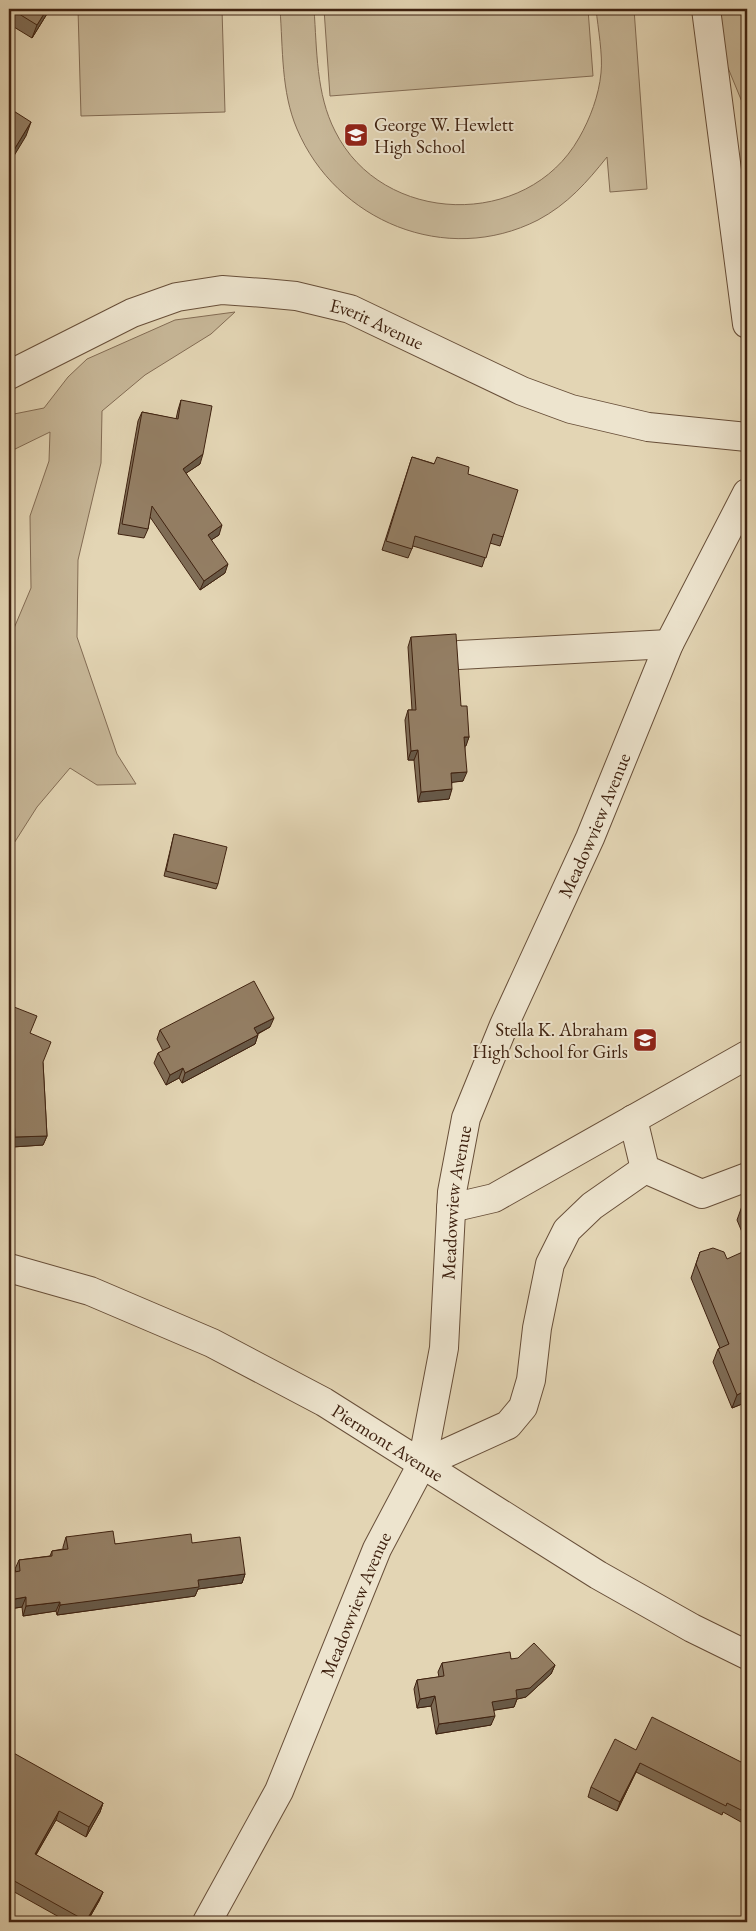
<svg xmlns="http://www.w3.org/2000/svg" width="756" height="1931" viewBox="0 0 756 1931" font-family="'EB Garamond',serif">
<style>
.green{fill:#c7b798;stroke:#836c54}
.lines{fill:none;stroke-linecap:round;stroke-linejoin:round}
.minor-casing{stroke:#684f39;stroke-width:30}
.minor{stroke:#ede4ce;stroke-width:28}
.wall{fill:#7f6d57;stroke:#3f2210}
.shaded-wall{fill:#685947;stroke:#3f2210}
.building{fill:#947f65;stroke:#3f2210}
.labels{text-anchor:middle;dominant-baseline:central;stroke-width:4;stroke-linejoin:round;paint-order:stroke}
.poi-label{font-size:19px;fill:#3f2210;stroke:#ede4ce;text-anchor:start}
.street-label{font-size:19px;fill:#3f2210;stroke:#ede4ce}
</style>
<rect width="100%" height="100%" fill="#e3d5b4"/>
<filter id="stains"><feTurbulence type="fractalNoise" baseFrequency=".004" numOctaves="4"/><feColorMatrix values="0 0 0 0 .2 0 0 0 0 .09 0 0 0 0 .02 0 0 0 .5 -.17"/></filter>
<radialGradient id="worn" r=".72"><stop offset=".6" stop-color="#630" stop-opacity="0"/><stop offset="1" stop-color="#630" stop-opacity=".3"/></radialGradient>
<g class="green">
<polygon points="78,9 222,9 225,112 81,116"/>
<path d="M280,9h34c3,41 2,85 21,122 47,95 192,99 244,7 11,-19 20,-43 22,-65 2,-18 -3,-45 -5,-64h38l13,180 -37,3 -3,-35c-20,25 -39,47 -69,63 -92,47 -202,1 -241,-91 -16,-37 -14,-81 -17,-120z"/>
<polygon points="324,9 588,9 593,76 330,96"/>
<polygon points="720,9 747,9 747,114 726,63"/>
<polygon points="235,312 211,334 145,375 102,411 101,463 78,560 77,637 117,754 136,784 97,785 70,768 37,807 9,851 9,640 31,588 30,516 49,461 50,432 9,452 9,418 14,414 44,408 68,377 87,359 175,320"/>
</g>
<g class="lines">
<defs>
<g id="minor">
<polyline points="706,9 747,324"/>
<path id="s1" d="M9,375l123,-62 45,-16 45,-7 42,3 32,3 54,13 172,82 49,18 77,18 99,10"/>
<polyline points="459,655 669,644"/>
<polyline points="633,1119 645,1169 702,1194 747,1177"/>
<polyline points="451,1208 494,1198 747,1055"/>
<path id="s2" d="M9,1268l81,23 122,52 112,59 274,173 94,53 55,27"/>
<polyline points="422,1464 508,1425 523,1407 531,1380 537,1328 550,1264 567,1230 592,1206 645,1169"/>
<path id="s3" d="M207,1922l72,-131 98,-242 45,-85 22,-116 8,-156 14,-74 38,-93 86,-187 79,-194 78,-151"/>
</g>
</defs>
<use href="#minor" class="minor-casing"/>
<use href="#minor" class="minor"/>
</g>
<g class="wall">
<polygon points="9,9 50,9 32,38 9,24"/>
<polygon points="181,400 200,464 186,473 219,535 211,540 225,573 200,590 150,517 148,529 144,538 118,534 138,421 142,412 176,419 178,410"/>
<polygon points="412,457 468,474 503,537 500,546 490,543 482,567 413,546 408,558 382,550"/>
<polygon points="411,637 461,706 469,737 465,746 463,781 452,782 449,799 418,802 414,760 408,760 405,720 408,710 412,710 408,647"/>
<polygon points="174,834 218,884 216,889 164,876"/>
<polygon points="9,1005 30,1033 43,1063 47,1136 43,1145 12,1147 11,1126 9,1125"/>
<polygon points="270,1027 258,1034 255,1044 182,1083 179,1078 166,1085 154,1063 158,1053 163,1051 157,1039 160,1030"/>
<polygon points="747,1204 747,1244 737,1220 742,1206"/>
<polygon points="700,1252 747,1402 732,1408 713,1362 718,1349 720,1348 691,1278"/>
<polygon points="66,1537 115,1544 192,1543 245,1574 242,1583 198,1589 195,1596 57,1615 56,1611 23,1616 22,1607 9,1609 9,1573 16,1572 15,1569 19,1560 50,1556 52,1551 63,1549 63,1547"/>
<polygon points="511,1659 555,1665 551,1674 526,1697 517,1699 514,1707 494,1710 491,1725 436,1734 431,1706 417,1708 414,1689 417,1680 439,1677 438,1672 442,1663"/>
<polygon points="636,1750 747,1810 741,1822 723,1812 722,1815 636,1772 617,1811 588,1797 591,1787"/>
<polygon points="9,1752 103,1803 100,1812 86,1837 56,1820 36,1855 103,1892 99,1901 87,1922 68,1922 9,1889"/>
</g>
<g class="shaded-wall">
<polygon points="47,9 50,9 32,38 37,25"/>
<polygon points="31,122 26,136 9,164 9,158"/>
<polygon points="203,454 200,464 179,478 183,469"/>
<polygon points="222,525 219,535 205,544 208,535"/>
<polygon points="228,564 225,573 200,590 204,581"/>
<polygon points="464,737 469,737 466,746 461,746"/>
<polygon points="418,750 414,760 408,760 411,751"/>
<polygon points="467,772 463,781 447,783 451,773"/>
<polygon points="452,789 449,799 418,802 421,792"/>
<polygon points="274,1018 270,1027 251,1037 254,1028"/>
<polygon points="258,1035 255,1044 182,1083 185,1073"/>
<polygon points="183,1068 179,1078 166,1085 170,1075"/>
<polygon points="47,1136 43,1145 12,1147 15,1137"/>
<polygon points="747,1390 747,1402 732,1408 737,1395"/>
<polygon points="245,1574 242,1583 198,1589 195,1596 57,1615 60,1605 198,1580"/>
<polygon points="26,1597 22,1607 9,1609 9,1600"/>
<polygon points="60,1602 56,1611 23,1616 26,1606"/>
<polygon points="555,1665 551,1674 526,1697 517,1699 514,1707 489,1711 492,1702 516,1690"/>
<polygon points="435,1696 431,1706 417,1708 420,1699"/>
<polygon points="495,1716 491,1725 436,1734 439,1724"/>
<polygon points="640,1763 636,1772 617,1811 620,1802"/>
<polygon points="103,1803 100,1812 86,1837 89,1827"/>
<polygon points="747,1807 747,1810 741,1822"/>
<polygon points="59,1811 56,1820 31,1863 35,1854"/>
<polygon points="103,1892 99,1901 87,1922 86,1922"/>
</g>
<g class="building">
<polygon points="11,9 47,9 37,25"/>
<polygon points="9,108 31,122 9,158"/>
<polygon points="181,400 212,406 203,454 183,469 222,525 208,535 228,564 204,581 152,506 148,529 122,524 142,412 178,419"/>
<polygon points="412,457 434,464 437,457 469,467 468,474 518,490 503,537 493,534 486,558 415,536 412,549 386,541"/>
<polygon points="456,634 461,706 467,706 469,737 464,737 467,772 451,773 452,789 421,792 418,750 411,751 408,710 416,710 411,637"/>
<polygon points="174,834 227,847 218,884 166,871"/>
<polygon points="254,981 274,1018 254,1028 258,1035 185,1073 183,1068 170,1075 158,1053 170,1047 160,1030"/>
<polygon points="9,1005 37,1016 30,1033 51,1042 43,1062 47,1136 15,1137 14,1117 9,1114"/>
<polygon points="747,1204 747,1219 742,1206"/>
<polygon points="713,1248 724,1252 727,1259 747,1250 747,1390 737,1395 718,1349 729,1344 696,1264 700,1252"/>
<polygon points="113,1531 115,1544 191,1534 192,1543 240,1537 245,1574 198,1580 199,1587 60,1605 60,1602 26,1606 26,1597 9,1600 9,1573 20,1571 19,1560 52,1556 52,1551 68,1549 66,1537"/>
<polygon points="534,1643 555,1665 530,1688 516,1690 517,1698 492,1702 495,1716 439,1724 435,1696 420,1699 417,1680 444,1676 442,1663 510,1652 511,1659 518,1658"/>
<polygon points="652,1717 747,1765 747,1807 745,1812 727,1803 726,1806 640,1763 620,1802 591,1787 615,1739 636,1750"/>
<polygon points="10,1751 103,1803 89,1827 59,1811 35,1854 103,1892 86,1921 9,1878 9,1752"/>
</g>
<defs>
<symbol id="school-square" viewBox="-11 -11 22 22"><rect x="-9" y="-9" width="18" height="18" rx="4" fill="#8f2418" stroke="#ede4ce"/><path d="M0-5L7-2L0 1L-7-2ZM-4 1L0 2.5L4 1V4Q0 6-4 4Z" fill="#fff"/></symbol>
</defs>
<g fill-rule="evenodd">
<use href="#school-square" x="342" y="121" width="28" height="28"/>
<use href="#school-square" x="631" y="1026" width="28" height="28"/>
</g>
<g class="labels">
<g class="poi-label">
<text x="374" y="124">George W. Hewlett<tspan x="374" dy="22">High School</tspan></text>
<text x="628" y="1029" text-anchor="end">Stella K. Abraham<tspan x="628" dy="22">High School for Girls</tspan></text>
</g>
<g class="street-label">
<text stroke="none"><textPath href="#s1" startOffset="391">Everit Avenue</textPath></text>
<text stroke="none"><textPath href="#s3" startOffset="1176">Meadowview Avenue</textPath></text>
<text stroke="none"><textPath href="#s3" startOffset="771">Meadowview Avenue</textPath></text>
<text stroke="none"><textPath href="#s2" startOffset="419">Piermont Avenue</textPath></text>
<text stroke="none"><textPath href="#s3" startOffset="351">Meadowview Avenue</textPath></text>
</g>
</g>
<rect width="756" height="1931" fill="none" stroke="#e3d5b4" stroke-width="30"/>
<rect x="10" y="10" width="736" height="1911" fill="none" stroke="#3f2210" stroke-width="2.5"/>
<rect x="15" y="15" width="726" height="1901" fill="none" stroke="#3f2210"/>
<rect width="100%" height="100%" filter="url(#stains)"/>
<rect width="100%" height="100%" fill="url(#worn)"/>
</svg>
